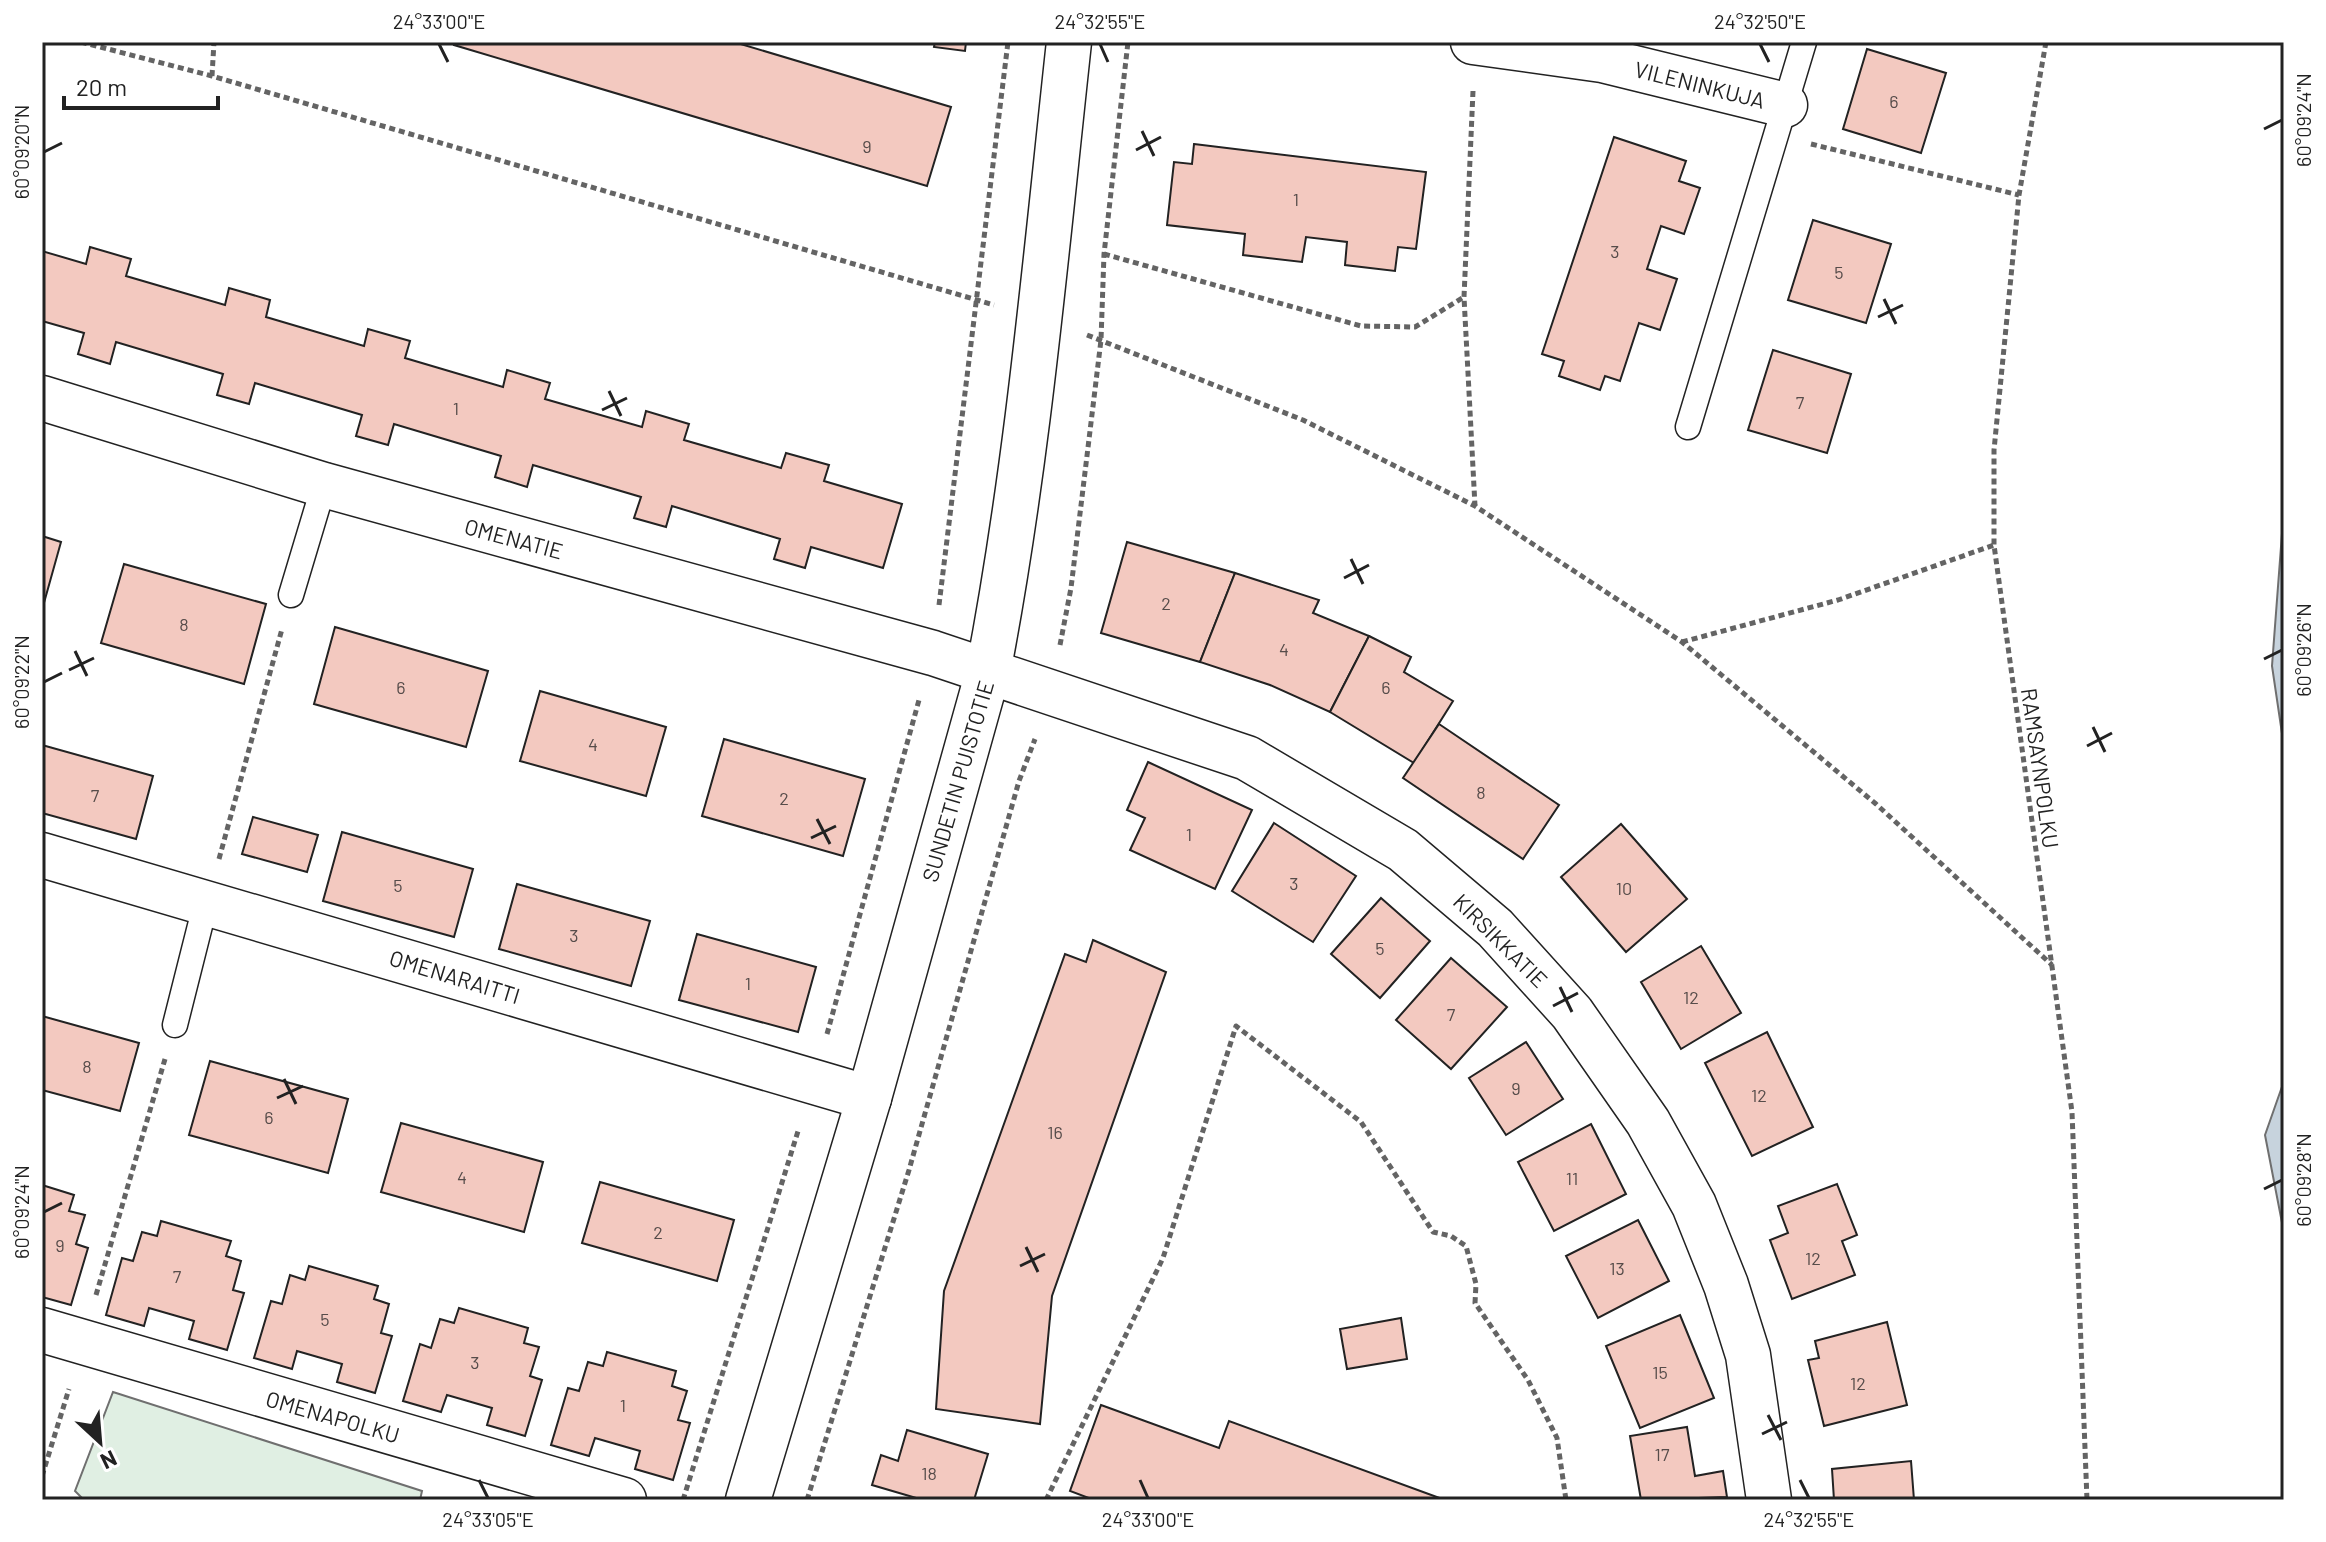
<svg xmlns="http://www.w3.org/2000/svg" width="2326" height="1542" viewBox="0 0 2326 1542" font-family="Barlow,sans-serif">
<style>
.green{fill:#e0efe3;stroke:#6f6f6f;stroke-width:2}
.water{fill:#c7d3dd;stroke:#6f6f6f;stroke-width:2}
.building{fill:#f3c9c0;stroke:#222;stroke-width:2}
.lines{fill:none;stroke-linecap:round;stroke-linejoin:round}
.lane-casing{stroke:#222;stroke-width:27}
.street-casing{stroke:#222;stroke-width:47}
.secondary-casing{stroke:#222;stroke-width:47}
.path{stroke:#646464;stroke-width:5;stroke-dasharray:6 4;stroke-linecap:butt}
.lane{stroke:#fff;stroke-width:24}
.street{stroke:#fff;stroke-width:44}
.secondary{stroke:#fff;stroke-width:44}
.ticks{fill:none;stroke:#222;stroke-width:3}
.labels{text-anchor:middle;dominant-baseline:central;stroke-width:6;stroke-linejoin:round;paint-order:stroke}
.number-label{font-size:18px;fill:#564c4a}
.street-label{font-size:22px;fill:#222;stroke:#fff}
.neatline{fill:none;stroke:#222;stroke-width:3}
.ticks-label{font-size:20px;text-anchor:middle;fill:#222}
</style>
<rect width="100%" height="100%" fill="#fff"/>
<polygon class="green" points="113,1392 422,1491 420,1500 84,1500 75,1491"/>
<g class="water">
<polygon points="2284,507 2284,747 2272,666"/>
<polygon points="2284,1081 2284,1233 2265,1135"/>
</g>
<g class="building">
<polygon points="455,42 734,42 951,107 927,186 454,45"/>
<polygon points="935,42 966,42 965,51 934,47"/>
<polygon points="1867,49 1946,73 1921,153 1843,129"/>
<polygon points="1614,137 1686,161 1679,181 1700,188 1684,234 1661,226 1647,269 1677,279 1660,330 1639,323 1620,381 1605,376 1600,390 1559,376 1564,361 1542,354"/>
<polygon points="1194,144 1426,172 1416,249 1398,247 1395,271 1345,265 1347,242 1306,237 1302,262 1243,255 1245,234 1167,225 1174,162 1192,164"/>
<polygon points="1813,220 1891,244 1866,323 1788,300"/>
<polygon points="90,247 131,259 126,276 225,305 229,288 270,300 266,317 364,346 368,329 410,341 405,358 503,387 507,370 550,383 545,399 642,427 646,411 689,424 684,440 781,468 786,453 829,465 824,481 902,504 883,568 811,547 805,568 774,559 780,539 672,506 666,527 634,518 641,497 533,465 527,487 495,477 501,456 394,424 388,445 356,436 362,415 255,383 249,404 217,395 223,374 116,342 110,364 78,354 84,333 42,321 42,251 86,264"/>
<polygon points="1773,350 1851,374 1827,453 1748,430"/>
<polygon points="42,536 61,542 42,610"/>
<polygon points="1127,542 1235,573 1200,662 1101,633"/>
<polygon points="124,564 266,604 244,684 101,643"/>
<polygon points="1235,573 1319,600 1313,613 1369,636 1330,712 1270,685 1200,662"/>
<polygon points="335,627 488,671 466,747 314,704"/>
<polygon points="1369,636 1411,657 1404,672 1453,701 1414,763 1330,712"/>
<polygon points="540,691 666,727 646,796 520,761"/>
<polygon points="1439,724 1559,805 1523,859 1403,778"/>
<polygon points="724,739 865,779 843,856 702,816"/>
<polygon points="42,745 153,776 136,839 42,813"/>
<polygon points="1148,762 1252,810 1215,889 1130,850 1145,818 1127,810"/>
<polygon points="253,817 318,835 307,872 242,854"/>
<polygon points="1274,823 1356,876 1313,942 1232,891"/>
<polygon points="1621,824 1687,899 1626,952 1561,877"/>
<polygon points="342,832 473,869 454,937 323,901"/>
<polygon points="517,884 650,921 631,986 499,949"/>
<polygon points="1381,898 1430,941 1380,998 1331,954"/>
<polygon points="697,934 816,967 798,1032 679,1000"/>
<polygon points="1093,940 1166,972 1052,1296 1040,1424 936,1409 944,1291 1065,954 1086,962"/>
<polygon points="1701,946 1741,1013 1681,1049 1641,982"/>
<polygon points="1451,958 1507,1007 1451,1069 1396,1020"/>
<polygon points="42,1016 139,1043 120,1111 42,1090"/>
<polygon points="1767,1032 1813,1127 1752,1156 1705,1063"/>
<polygon points="1526,1042 1563,1099 1506,1135 1469,1078"/>
<polygon points="210,1061 348,1099 328,1173 189,1135"/>
<polygon points="401,1123 543,1162 524,1232 381,1192"/>
<polygon points="1591,1124 1626,1194 1554,1231 1518,1162"/>
<polygon points="600,1182 734,1220 717,1281 582,1243"/>
<polygon points="1837,1184 1857,1235 1842,1241 1855,1275 1792,1299 1770,1240 1788,1233 1778,1206"/>
<polygon points="42,1185 74,1195 69,1211 85,1215 76,1244 88,1248 71,1305 42,1297"/>
<polygon points="1638,1220 1669,1281 1598,1318 1566,1256"/>
<polygon points="161,1221 231,1241 226,1256 241,1261 233,1290 244,1293 227,1350 189,1339 194,1321 149,1308 144,1326 106,1315 122,1258 133,1261 142,1232 157,1236"/>
<polygon points="309,1266 378,1286 374,1299 389,1304 381,1333 392,1336 375,1393 337,1382 342,1364 297,1351 292,1369 254,1358 271,1301 282,1304 290,1275 305,1280"/>
<polygon points="459,1308 528,1328 524,1343 539,1347 530,1376 542,1380 525,1436 487,1425 492,1408 447,1395 441,1412 403,1401 420,1344 431,1348 440,1319 454,1323"/>
<polygon points="1680,1315 1714,1398 1640,1428 1606,1346"/>
<polygon points="1401,1318 1407,1359 1347,1369 1340,1329"/>
<polygon points="1887,1322 1907,1405 1824,1426 1808,1360 1819,1358 1815,1341"/>
<polygon points="607,1352 676,1371 672,1386 687,1391 678,1420 690,1423 673,1480 635,1469 640,1451 595,1438 589,1456 551,1445 568,1388 579,1391 588,1362 603,1366"/>
<polygon points="1101,1405 1219,1448 1229,1421 1445,1500 1094,1500 1070,1491"/>
<polygon points="1687,1427 1695,1476 1723,1471 1727,1497 1641,1500 1630,1436"/>
<polygon points="907,1430 988,1454 974,1500 923,1500 872,1485 881,1455 898,1461"/>
<polygon points="1911,1461 1914,1500 1834,1500 1832,1469"/>
</g>
<g class="lines">
<defs>
<g id="lane">
<polyline points="1688,427 1804,42"/>
<polyline points="291,595 324,485"/>
<polyline points="175,1025 206,902"/>
</g>
<g id="street">
<polyline points="1473,42 1602,60 1785,105"/>
<polyline points="42,398 324,485 933,653 1247,758 1403,850 1495,928 1572,1013 1648,1122 1694,1205 1726,1285 1748,1355 1769,1500"/>
<polyline points="42,855 869,1098"/>
<polyline points="42,1330 624,1500"/>
</g>
<path id="secondary" d="M748,1500l121,-402 119,-426c40,-208 58,-420 81,-630"/>
</defs>
<use href="#lane" class="lane-casing"/>
<use href="#street" class="street-casing"/>
<use href="#secondary" class="secondary-casing"/>
<g class="path">
<polyline points="81,42 212,76 994,305"/>
<polyline points="2046,42 2019,195 1994,450 1994,545 2072,1112 2087,1500"/>
<polyline points="212,76 214,42"/>
<polyline points="1473,91 1464,297 1475,506"/>
<polyline points="1811,144 2019,195"/>
<polyline points="1104,254 1361,326 1415,327 1464,297"/>
<polyline points="1087,335 1303,420 1475,506 1682,642 1876,804 2052,965"/>
<polyline points="939,605 1008,42"/>
<polyline points="1682,642 1838,600 1994,545"/>
<polyline points="1060,645 1071,588 1101,340 1104,254 1128,42"/>
<polyline points="219,859 282,629"/>
<polyline points="827,1034 919,700"/>
<polyline points="96,1295 165,1059"/>
<polyline points="42,1476 69,1389"/>
<polyline points="683,1500 799,1128"/>
<polyline points="807,1500 909,1170 1019,781 1035,739"/>
<polyline points="1046,1500 1163,1258 1236,1026 1361,1122 1433,1232 1451,1236 1466,1246 1476,1284 1475,1303 1528,1380 1557,1438 1566,1500"/>
</g>
<use href="#lane" class="lane"/>
<use href="#street" class="street"/>
<use href="#secondary" class="secondary"/>
</g>
<path class="ticks" d="M439,44l9,18M1100,44l8,18M1760,44l9,18M2264,129l18,-9M1142,131l12,25M1136,150l25,-13M44,152l18,-9M1884,299l12,25M1878,317l25,-12M609,391l12,25M602,410l25,-12M1351,559l12,25M1344,578l25,-13M75,651l12,25M2264,659l18,-9M69,670l25,-12M44,682l18,-9M2093,727l12,25M2087,746l25,-13M817,819l13,25M811,838l25,-12M1560,987l12,25M1553,1006l25,-13M284,1079l12,25M277,1098l26,-12M2264,1189l18,-9M44,1212l18,-9M1026,1247l12,25M1020,1266l25,-12M1768,1415l13,25M1762,1434l25,-12M479,1480l9,18M1140,1480l8,18M1800,1480l9,18"/>
<g class="labels">
<g class="number-label">
<text x="1894" y="101">6</text>
<text x="867" y="146">9</text>
<text x="1296" y="199">1</text>
<text x="1615" y="251">3</text>
<text x="1839" y="272">5</text>
<text x="1800" y="402">7</text>
<text x="456" y="408">1</text>
<text x="1166" y="603">2</text>
<text x="184" y="624">8</text>
<text x="1284" y="649">4</text>
<text x="401" y="687">6</text>
<text x="1386" y="687">6</text>
<text x="593" y="744">4</text>
<text x="1481" y="792">8</text>
<text x="95" y="795">7</text>
<text x="784" y="798">2</text>
<text x="1189" y="834">1</text>
<text x="1294" y="883">3</text>
<text x="398" y="885">5</text>
<text x="1624" y="888">10</text>
<text x="574" y="935">3</text>
<text x="1380" y="948">5</text>
<text x="748" y="983">1</text>
<text x="1691" y="997">12</text>
<text x="1451" y="1014">7</text>
<text x="87" y="1066">8</text>
<text x="1516" y="1088">9</text>
<text x="1759" y="1095">12</text>
<text x="269" y="1117">6</text>
<text x="1055" y="1132">16</text>
<text x="462" y="1177">4</text>
<text x="1572" y="1178">11</text>
<text x="658" y="1232">2</text>
<text x="60" y="1245">9</text>
<text x="1813" y="1258">12</text>
<text x="1617" y="1268">13</text>
<text x="177" y="1276">7</text>
<text x="325" y="1319">5</text>
<text x="475" y="1362">3</text>
<text x="1660" y="1372">15</text>
<text x="1858" y="1383">12</text>
<text x="623" y="1405">1</text>
<text x="1662" y="1454">17</text>
<text x="929" y="1473">18</text>
</g>
<g class="street-label">
<text transform="translate(1700 84) rotate(14)">VILENINKUJA</text>
<text transform="translate(514 538) rotate(15)">OMENATIE</text>
<text transform="translate(2041 768) rotate(82)">RAMSAYNPOLKU</text>
<text transform="translate(957 781) rotate(-74)">SUNDETIN PUISTOTIE</text>
<text transform="translate(1501 940) rotate(45)">KIRSIKKATIE</text>
<text transform="translate(455 976) rotate(17)">OMENARAITTI</text>
<text transform="translate(333 1416) rotate(16)">OMENAPOLKU</text>
</g>
</g>
<rect width="2326" height="1542" fill="none" stroke="#ffffff" stroke-width="88"/>
<g transform="translate(100 1442) rotate(154)" stroke="#ffffff" stroke-width="6" paint-order="stroke">
<path d="M0-6L14 30L0 20L-14 30Z" fill="#222222"/>
<text y="-12" font-size="22" font-weight="bold" text-anchor="middle" fill="#222222">N</text>
</g>
<path d="M64 96v12h154v-12" fill="none" stroke="#222222" stroke-width="4"/>
<text x="76" y="96" font-size="24" fill="#222222" stroke="#ffffff" stroke-width="6" paint-order="stroke">20 m</text>
<rect x="44" y="44" width="2238" height="1454" class="neatline"/>
<g class="ticks-label">
<text x="439" y="29">24°33'00"E</text>
<text x="1100" y="29">24°32'55"E</text>
<text x="1760" y="29">24°32'50"E</text>
<text transform="translate(2304 120) rotate(-90)" y="7">60°09'24"N</text>
<text transform="translate(22 152) rotate(-90)" y="7">60°09'20"N</text>
<text transform="translate(2304 650) rotate(-90)" y="7">60°09'26"N</text>
<text transform="translate(22 682) rotate(-90)" y="7">60°09'22"N</text>
<text transform="translate(2304 1180) rotate(-90)" y="7">60°09'28"N</text>
<text transform="translate(22 1212) rotate(-90)" y="7">60°09'24"N</text>
<text x="488" y="1527">24°33'05"E</text>
<text x="1148" y="1527">24°33'00"E</text>
<text x="1809" y="1527">24°32'55"E</text>
</g>
</svg>
